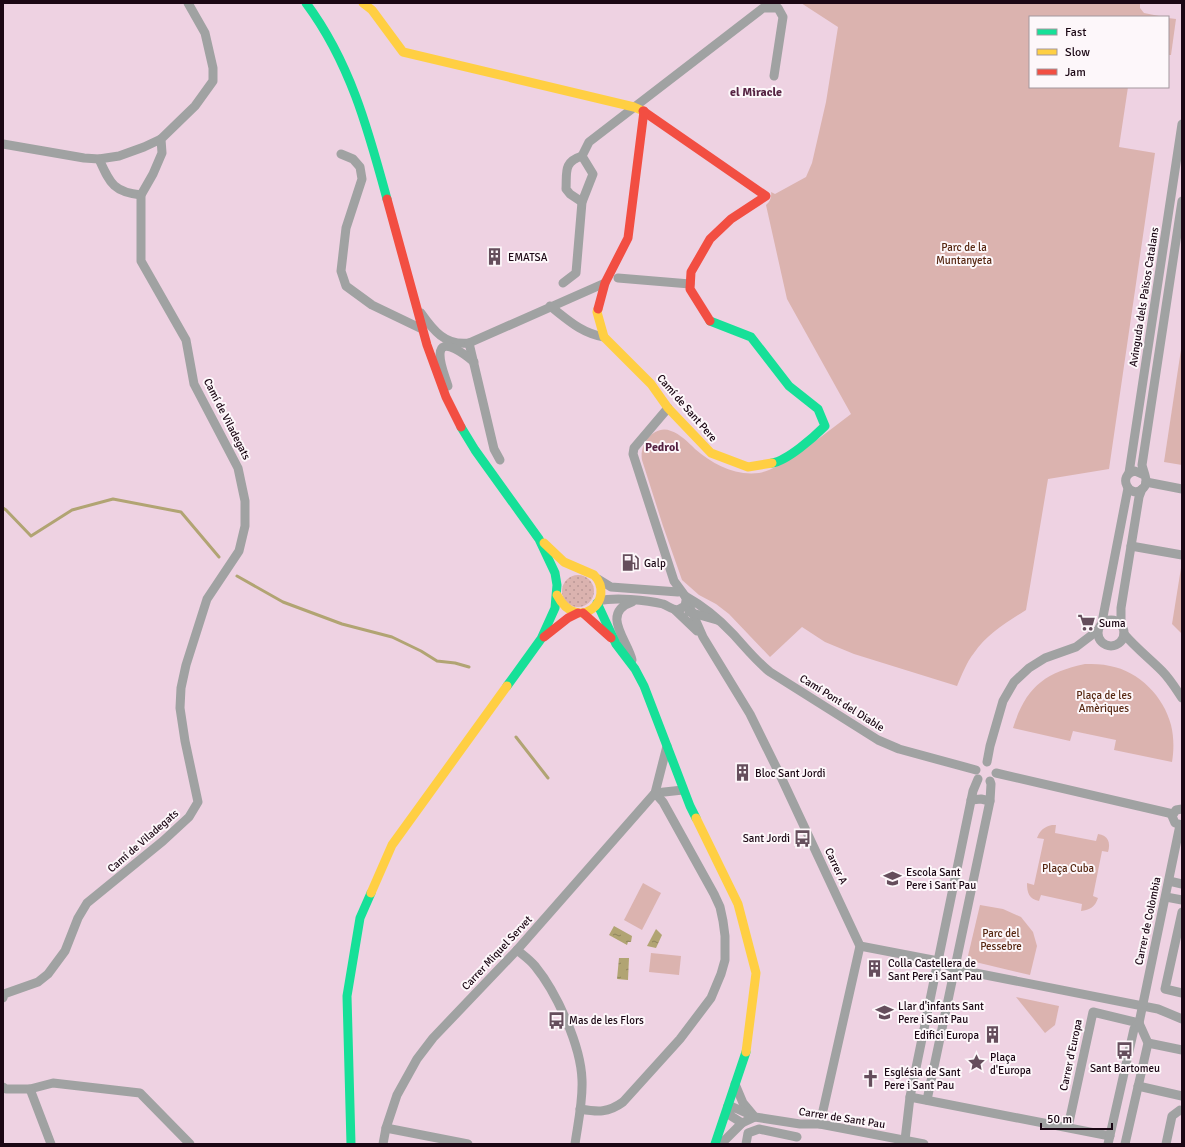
<svg xmlns="http://www.w3.org/2000/svg" width="1185" height="1147" viewBox="0 0 1185 1147" font-family="Signika,sans-serif">
<style>
.grass{fill:url(#grass-dots)}
.park{fill:#dbb3af}
.water{fill:url(#water-ripples)}
.lines{fill:none;stroke-linecap:round;stroke-linejoin:round}
.stream{stroke:#b1a473;stroke-width:3}
.street{stroke:#a0a2a2;stroke-width:9}
.fast{stroke:#16e098;stroke-width:9}
.slow{stroke:#ffcf43;stroke-width:9}
.jam{stroke:#f24e42;stroke-width:9}
.labels{text-anchor:middle;dominant-baseline:central;stroke-width:4;stroke-linejoin:round;paint-order:stroke}
.park-label{font-size:11px;fill:#572812;stroke:#fdf7fa}
.poi-label{font-size:11px;fill:#1b0714;stroke:#fdf7fa;text-anchor:start}
.street-label{font-size:11px;fill:#1b0714;stroke:#fdf7fa}
.neighbourhood-label{font-size:12px;font-weight:bold;fill:#552242;stroke:#fdf7fa}
</style>
<defs>
<pattern id="grass-dots" width="8" height="8" patternUnits="userSpaceOnUse"><rect width="8" height="8" fill="#dbb3af"/><path d="M2 2h.1M6 6h.1" fill="none" stroke="#bb9896" stroke-width="1.8" stroke-linecap="round"/></pattern>
<pattern id="water-ripples" width="26" height="14" patternUnits="userSpaceOnUse"><rect width="26" height="14" fill="#b1a473"/><path d="M2 4q2-2 4 0t4 0M15 11q2-2 4 0t4 0" fill="none" stroke="#8f845d"/></pattern>
</defs>
<rect width="100%" height="100%" fill="#eed2e2"/>
<circle class="grass" cx="578" cy="591" r="16"/>
<g class="park">
<path d="M801,3h339v5l4,5 20,4h-134v70h98l-9,60 36,6 -46,316 -61,10 -22,131c-19,12 -39,24 -52,43 -8,10 -12,22 -17,33l-103,-32 -29,-12 -23,-15 -32,30 -41,-43 -13,-10 -17,-9 -17,-15 -19,-54 -21,-66c-3,-15 12,-36 29,-29 9,3 17,11 24,18 18,15 39,27 64,24 11,-2 20,-8 30,-14 22,-14 42,-30 62,-45l-64,-115 -21,-94c4,-3 6,-8 5,-13l4,2 31,-17 6,-14 14,-61 12,-75z"/>
<polygon points="1168,18 1176,19 1171,55 1168,55"/>
<polygon points="1182,343 1182,465 1164,462"/>
<polygon points="1181,568 1182,568 1182,634 1172,624"/>
<path d="M1085,664c8,0 17,0 25,2 29,5 54,31 61,59 3,12 3,25 1,37l-58,-12 2,-10 -43,-9 -3,10 -57,-13c13,-41 31,-55 72,-64z"/>
<path d="M1052,825h4l-1,8 41,8 2,-7c10,1 13,9 10,18l-6,-1 -9,45 5,2c-3,9 -8,12 -17,13l1,-7 -41,-9 -2,6c-10,-2 -12,-8 -12,-18l7,2 10,-46 -7,-1c3,-8 7,-11 15,-13z"/>
<polygon points="643,883 661,893 642,930 624,920"/>
<polygon points="980,905 1003,909 1021,917 1033,932 1037,946 1030,975 967,960"/>
<polygon points="651,953 681,956 679,975 649,972"/>
<polygon points="1016,997 1059,1006 1055,1025 1045,1033"/>
</g>
<g class="water">
<polygon points="614,926 632,936 631,942 628,942 627,945 609,935"/>
<polygon points="656,929 662,935 656,948 647,946"/>
<polygon points="619,958 629,958 628,980 617,979"/>
</g>
<g class="lines">
<g class="stream">
<polyline points="3,508 6,510 31,536 72,510 113,499 181,512 219,557"/>
<polyline points="237,576 283,602 342,624 392,637 421,651 437,661 455,663 469,667"/>
<polyline points="516,737 548,778"/>
</g>
<g class="street">
<polyline points="3,144 84,158 99,159 119,156 144,147 161,139"/>
<polyline points="341,154 353,159 360,167 362,179 346,228 341,271 346,286 372,305 422,329"/>
<path d="M582,156c-19,6 -15,16 -16,33l4,5 12,8"/>
<path d="M99,159c11,24 14,33 42,36"/>
<polyline points="618,278 690,284"/>
<polyline points="563,283 576,273 582,202 593,174 582,156 589,142 763,8 778,8 783,17 774,76"/>
<path d="M550,306c18,14 31,27 54,31"/>
<path d="M421,313c12,17 24,33 48,30l136,-60"/>
<polyline points="469,343 494,449 500,460"/>
<path d="M448,386c-3,-10 -8,-21 -8,-31 0,-21 28,2 34,7"/>
<polyline points="668,408 634,448 633,454 674,581 685,596 703,637 750,714 781,777 860,946 820,1124"/>
<polyline points="1129,473 1182,124"/>
<path d="M1144,475l-9,-4c-19,4 -5,29 7,18 3,-2 4,-5 4,-8 0,-5 -3,-11 -4,-16l40,-264"/>
<polyline points="1146,482 1182,489"/>
<polyline points="1131,546 1182,555"/>
<polyline points="598,579 611,587 678,592"/>
<path d="M685,596c18,10 34,23 48,38 12,13 23,27 37,38l108,68 21,9 77,21"/>
<path d="M599,601c15,-4 48,-1 64,3 5,2 9,6 15,6l7,-4 1,-5"/>
<path d="M632,602c-32,11 -4,39 0,58"/>
<polyline points="675,610 697,631"/>
<polyline points="689,612 717,620"/>
<circle cx="1111" cy="633" r="13"/>
<polyline points="1102,622 1128,488"/>
<polyline points="1121,624 1121,608 1139,497 1142,489"/>
<path d="M1124,634c12,14 25,24 38,37 8,8 14,18 20,27"/>
<polyline points="987,762 990,746 1003,701 1014,682 1029,668 1045,658 1076,647 1097,631"/>
<polyline points="996,773 1173,814"/>
<polyline points="655,793 683,790"/>
<polyline points="971,800 981,799 990,801"/>
<polyline points="1182,809 1176,810 1172,816 1175,823 1182,825"/>
<polyline points="1169,881 1182,884"/>
<polyline points="1166,897 1182,900"/>
<polyline points="1182,912 1165,989 1182,993"/>
<polyline points="860,946 938,961 955,969 1158,1009 1182,1019"/>
<path d="M517,950c6,5 13,10 18,16 22,27 46,80 47,114 1,21 -4,43 -7,64"/>
<polyline points="3,998 4,994 38,982 48,974 65,951 78,918 87,903 163,841 189,817 198,802 185,741 180,708 181,688 186,665 207,599 239,551 245,526 245,501 238,468 194,384 186,340 141,261 141,195 153,174 162,153 161,139 195,106 213,81 213,68 205,33 188,3"/>
<polyline points="1148,1043 1182,1050"/>
<polyline points="735,1084 743,1103 753,1115"/>
<polyline points="1138,1086 1182,1096"/>
<polyline points="3,1087 6,1089 30,1089 53,1083 140,1093 190,1144"/>
<polyline points="30,1089 51,1144"/>
<polyline points="910,1097 973,791 978,779"/>
<polyline points="927,1100 990,801 991,784 990,781"/>
<polyline points="728,1106 733,1107 755,1117 800,1124 820,1124 924,1144"/>
<polyline points="728,1106 731,1116 742,1123"/>
<path d="M580,1109c18,3 28,4 43,-7l57,-63 31,-41 10,-24 4,-14v-24l-2,-15 -3,-14 -6,-13 -51,-92 -8,-9"/>
<polyline points="1068,1127 1093,1012 1139,1023"/>
<polyline points="386,1128 468,1144"/>
<polyline points="383,1144 386,1128 397,1095 417,1059 433,1038 517,950 655,793 667,746"/>
<polyline points="721,1144 742,1123 755,1117"/>
<polyline points="746,1144 748,1133 759,1129 797,1137"/>
<polyline points="910,1144 905,1140 910,1097 1110,1136"/>
<polyline points="1108,1144 1134,1029 1139,1023 1180,825"/>
<polyline points="1125,1144 1148,1043 1139,1023"/>
<polyline points="1166,1144 1172,1116 1180,1110 1182,1111"/>
</g>
<g class="fast">
<path d="M306,3c44,59 62,126 81,196"/>
<path d="M710,321l41,16 38,49 29,23 7,17c-11,11 -38,35 -53,37"/>
<polyline points="461,427 475,450 539,539 555,573 557,585 555,608 541,639 507,686"/>
<polyline points="597,603 616,644 635,669 644,686 690,806 696,818"/>
<polyline points="351,1144 347,996 360,918 371,893"/>
<polyline points="715,1144 746,1052"/>
</g>
<g class="slow">
<polyline points="363,3 372,10 403,52 634,107 643,111"/>
<polyline points="598,309 597,312 604,337 651,384 668,408 711,453 748,467 772,463"/>
<path d="M544,543l20,19 30,13c23,24 -16,60 -37,20"/>
<polyline points="696,818 738,904 756,973 746,1052"/>
<polyline points="371,893 392,845 507,686"/>
</g>
<g class="jam">
<polyline points="643,111 766,196 731,219 710,239 691,272 690,289 710,321"/>
<polyline points="387,199 427,345 446,397 461,427"/>
<polyline points="598,309 605,283 628,238 644,111"/>
<polyline points="583,613 611,638"/>
<polyline points="544,637 568,618 578,613"/>
</g>
</g>
<defs>
<symbol id="building-bare" viewBox="-9 -9 18 18"><path d="M-4-6H4V6H1V3H-1V6H-4ZM-2.5-4.3h1.7v1.8h-1.7ZM.8-4.3h1.7v1.8H.8ZM-2.5-1h1.7V.8h-1.7ZM.8-1h1.7V.8H.8Z" fill="#654e5c" stroke="#fdf7fa" stroke-width="2.5" paint-order="stroke"/></symbol>
<symbol id="fuel-bare" viewBox="-9 -9 18 18"><path d="M-5.5-6h7V0h2V4h1.3V-2.5L3-4.5l.8-.8L6-3V5H2.5V1h-1V6h-7ZM-4.2-4.7v3.2H.2V-4.7Z" fill="#654e5c" stroke="#fdf7fa" stroke-width="2.5" paint-order="stroke"/></symbol>
<symbol id="supermarket-bare" viewBox="-9 -9 18 18"><path d="M-6-5.5h2.5l.6 2H6L4.5 2H-2.5L-4.4-4H-6ZM-1.5 3.2a1.3 1.3 0 1 0 .1 0ZM3 3.2a1.3 1.3 0 1 0 .1 0Z" fill="#654e5c" stroke="#fdf7fa" stroke-width="2.5" paint-order="stroke"/></symbol>
<symbol id="bus-bare" viewBox="-9 -9 18 18"><path d="M-5-6H5V4H4V6H2V4H-2V6H-4V4H-5ZM-3.5-4V0h7V-4ZM-3.5 1.2v1.5H-2V1.2ZM2 1.2v1.5H3.5V1.2Z" fill="#654e5c" stroke="#fdf7fa" stroke-width="2.5" paint-order="stroke"/></symbol>
<symbol id="school-bare" viewBox="-9 -9 18 18"><path d="M0-5L7-2L0 1L-7-2ZM-4 1L0 2.5L4 1V4Q0 6-4 4Z" fill="#654e5c" stroke="#fdf7fa" stroke-width="2.5" paint-order="stroke"/></symbol>
<symbol id="sight-bare" viewBox="-9 -9 18 18"><path d="M0-6L1.8-2.2L6-1.7L2.9 1.2L3.7 5.4L0 3.3L-3.7 5.4L-2.9 1.2L-6-1.7L-1.8-2.2Z" fill="#654e5c" stroke="#fdf7fa" stroke-width="2.5" paint-order="stroke"/></symbol>
<symbol id="church-bare" viewBox="-9 -9 18 18"><path d="M-1.2-6h2.4v3.5h3.3v2.4h-3.3V6h-2.4V-.1h-3.3v-2.4h3.3Z" fill="#654e5c" stroke="#fdf7fa" stroke-width="2.5" paint-order="stroke"/></symbol>
</defs>
<g fill-rule="evenodd">
<use href="#building-bare" x="482" y="244" width="25" height="25"/>
<use href="#fuel-bare" x="618" y="550" width="25" height="25"/>
<use href="#supermarket-bare" x="1074" y="610" width="25" height="25"/>
<use href="#building-bare" x="730" y="760" width="25" height="25"/>
<use href="#bus-bare" x="790" y="826" width="25" height="25"/>
<use href="#school-bare" x="880" y="866" width="25" height="25"/>
<use href="#building-bare" x="862" y="956" width="25" height="25"/>
<use href="#school-bare" x="872" y="1000" width="25" height="25"/>
<use href="#bus-bare" x="544" y="1008" width="25" height="25"/>
<use href="#building-bare" x="980" y="1022" width="25" height="25"/>
<use href="#bus-bare" x="1112" y="1038" width="25" height="25"/>
<use href="#sight-bare" x="964" y="1050" width="25" height="25"/>
<use href="#church-bare" x="858" y="1066" width="25" height="25"/>
</g>
<g class="labels">
<g class="park-label">
<text x="964" y="247">Parc de la<tspan x="964" dy="13">Muntanyeta</tspan></text>
<text x="1104" y="695">Plaça de les<tspan x="1104" dy="13">Amèriques</tspan></text>
<text x="1068" y="868">Plaça Cuba</text>
<text x="1001" y="933">Parc del<tspan x="1001" dy="13">Pessebre</tspan></text>
</g>
<g class="poi-label">
<text x="508" y="257">EMATSA</text>
<text x="644" y="563">Galp</text>
<text x="1099" y="623">Suma</text>
<text x="755" y="773">Bloc Sant Jordi</text>
<text x="790" y="838" text-anchor="end">Sant Jordi</text>
<text x="906" y="872">Escola Sant<tspan x="906" dy="13">Pere i Sant Pau</tspan></text>
<text x="888" y="963">Colla Castellera de<tspan x="888" dy="13">Sant Pere i Sant Pau</tspan></text>
<text x="898" y="1006">Llar d'infants Sant<tspan x="898" dy="13">Pere i Sant Pau</tspan></text>
<text x="569" y="1020">Mas de les Flors</text>
<text x="979" y="1035" text-anchor="end">Edifici Europa</text>
<text x="990" y="1057">Plaça<tspan x="990" dy="13">d'Europa</tspan></text>
<text x="1125" y="1068" text-anchor="middle">Sant Bartomeu</text>
<text x="884" y="1072">Església de Sant<tspan x="884" dy="13">Pere i Sant Pau</tspan></text>
</g>
<g class="street-label">
<text transform="translate(1144 297) rotate(-81)">Avinguda dels Països Catalans</text>
<text transform="translate(687 408) rotate(49)">Camí de Sant Pere</text>
<text transform="translate(227 419) rotate(63)">Camí de Viladegats</text>
<text transform="translate(842 703) rotate(32)">Camí Pont del Diable</text>
<text transform="translate(143 841) rotate(-41)">Camí de Viladegats</text>
<text transform="translate(836 866) rotate(65)">Carrer A</text>
<text transform="translate(1148 921) rotate(-78)">Carrer de Colòmbia</text>
<text transform="translate(497 953) rotate(-47)">Carrer Miquel Servet</text>
<text transform="translate(1071 1055) rotate(-78)">Carrer d'Europa</text>
<text transform="translate(842 1118) rotate(9)">Carrer de Sant Pau</text>
</g>
<g class="neighbourhood-label">
<text x="756" y="92">el Miracle</text>
<text x="662" y="447">Pedrol</text>
</g>
</g>
<rect width="1185" height="1147" fill="none" stroke="#1b0714" stroke-width="8"/>
<rect x="1029" y="16" width="140" height="72" fill="#fdf7fa" stroke="#a3979e"/>
<rect x="1037" y="29" width="20" height="6" fill="#16e098" stroke="#a3979e"/>
<text x="1065" y="36" font-size="12" fill="#1b0714">Fast</text>
<rect x="1037" y="49" width="20" height="6" fill="#ffcf43" stroke="#a3979e"/>
<text x="1065" y="56" font-size="12" fill="#1b0714">Slow</text>
<rect x="1037" y="69" width="20" height="6" fill="#f24e42" stroke="#a3979e"/>
<text x="1065" y="76" font-size="12" fill="#1b0714">Jam</text>
<path d="M1041 1123v6h71v-6" fill="none" stroke="#1b0714" stroke-width="2"/>
<text x="1047" y="1123" font-size="12" fill="#1b0714" stroke="#fdf7fa" stroke-width="3" paint-order="stroke">50 m</text>
</svg>
